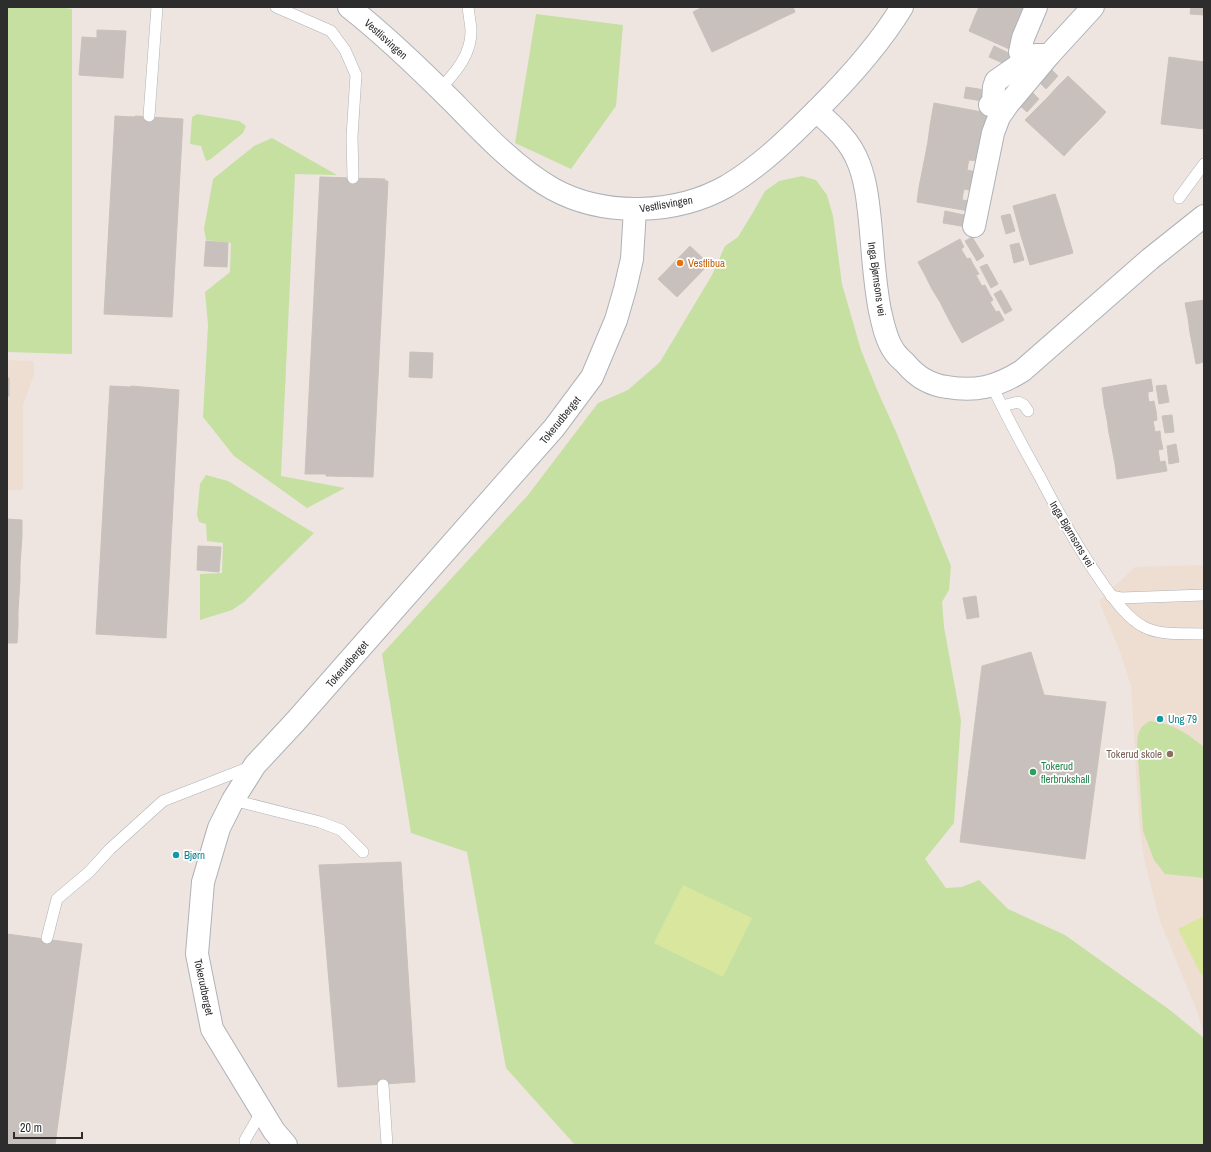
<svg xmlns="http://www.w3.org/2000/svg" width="1211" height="1152" viewBox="0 0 1211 1152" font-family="'Archivo Narrow',sans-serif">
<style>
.education{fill:#eeded2}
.green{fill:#c6e0a2}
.pitch{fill:#d9e69e}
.building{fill:#c7c0bc;stroke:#c9c1ba}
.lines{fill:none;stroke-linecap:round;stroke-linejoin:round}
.lane-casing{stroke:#adb2b8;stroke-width:12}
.street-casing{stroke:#adb2b8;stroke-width:24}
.secondary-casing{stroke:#adb2b8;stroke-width:24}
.lane{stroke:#fff;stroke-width:11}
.street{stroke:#fff;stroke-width:22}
.secondary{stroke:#fff;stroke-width:22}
.food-dot{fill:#e8710a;stroke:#fff;stroke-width:1.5}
.culture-dot{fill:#0f9aa8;stroke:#fff;stroke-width:1.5}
.education-dot{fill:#8d6e63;stroke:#fff;stroke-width:1.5}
.leisure-dot{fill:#2e9e5b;stroke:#fff;stroke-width:1.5}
.labels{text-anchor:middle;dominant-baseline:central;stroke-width:3.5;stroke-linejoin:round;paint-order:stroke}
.street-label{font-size:11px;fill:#2d2d2d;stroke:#fff}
.food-label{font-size:11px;fill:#c56008;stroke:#fff;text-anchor:start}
.culture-label{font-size:11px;fill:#0d838f;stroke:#fff;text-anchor:start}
.education-label{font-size:11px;fill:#785e54;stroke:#fff;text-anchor:end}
.leisure-label{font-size:11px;fill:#27864d;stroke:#fff;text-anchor:start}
</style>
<rect width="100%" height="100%" fill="#eee5e1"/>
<g class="education">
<polygon points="7,360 34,361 34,375 23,405 23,490 7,490"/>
<polygon points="1204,565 1204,1034 1196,1009 1160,921 1144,858 1139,822 1131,686 1120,652 1099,601 1135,567"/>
</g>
<g class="green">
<polygon points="7,7 59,7 72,9 72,354 7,352"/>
<polygon points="536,14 623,25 616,106 571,169 515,143"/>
<polygon points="197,114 239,121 246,126 243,133 211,159 206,161 201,146 190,144 192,117"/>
<polygon points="272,138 337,175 295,174 281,476 345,488 307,508 234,456 203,417 208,325 205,292 230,272 231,243 206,240 204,229 213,179 254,146"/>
<polygon points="802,176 816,180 827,195 833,216 842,284 861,350 878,392 897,434 951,566 949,590 942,602 944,627 961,720 954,823 925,859 946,888 962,887 979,880 1008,909 1065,935 1170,1010 1204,1038 1204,1145 575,1145 506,1068 467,852 411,833 382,654 528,495 598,403 628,390 660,362 712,275 725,246 738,237 752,214 765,191 779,181"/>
<polygon points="206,475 228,481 314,533 244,602 232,610 200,620 200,574 222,573 223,543 207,541 206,524 199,522 197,515 200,484"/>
<path d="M1150,721c24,3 36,12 54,26v131l-39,-4 -11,-14 -11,-29 -6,-89c1,-10 3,-16 13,-21z"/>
</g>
<g class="pitch">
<polygon points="683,885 752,918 723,977 654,943"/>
<polygon points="1204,916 1204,974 1201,975 1178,929"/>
</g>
<g class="building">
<polygon points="703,7 708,7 727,45 712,52 693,12"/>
<polygon points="708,7 726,7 741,38 727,45"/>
<polygon points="726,7 744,7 756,31 741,38"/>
<polygon points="744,7 759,7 768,25 756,31"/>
<polygon points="759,7 775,7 780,19 768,25"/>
<polygon points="775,7 793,7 795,12 780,19"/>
<polygon points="979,7 992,7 1028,23 1016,34 975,16"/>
<polygon points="992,7 1028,7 1028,23"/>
<polygon points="1191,7 1204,7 1204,15 1190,14"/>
<polygon points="975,16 1016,34 1016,52 969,31"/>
<polygon points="97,30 126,31 123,78 79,75 82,37 97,38"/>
<polygon points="994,46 1017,57 1012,67 989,57"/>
<polygon points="1169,57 1204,62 1204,129 1161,124"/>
<polygon points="1051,69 1058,76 1046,89 1039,82"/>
<polygon points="1068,76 1106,112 1096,123 1058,86"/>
<polygon points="1058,86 1096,123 1085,134 1047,98"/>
<polygon points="966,87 991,91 989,102 964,98"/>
<polygon points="1031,91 1039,99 1027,112 1018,104"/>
<polygon points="1047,98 1085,134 1074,145 1036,109"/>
<polygon points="934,103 987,113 984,136 930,126"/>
<polygon points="1036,109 1074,145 1064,156 1025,120"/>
<polygon points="115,116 135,117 135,116 183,119 172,317 104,314"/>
<polygon points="930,126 984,136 980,151 928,141"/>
<polygon points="928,141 980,151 978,161 969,160 968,164 925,157"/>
<polygon points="925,157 968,164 967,170 976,172 975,181 922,172"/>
<polygon points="922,172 975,181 973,191 964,189 963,194 919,187"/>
<polygon points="320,177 385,179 385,181 388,181 373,477 326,476 326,474 305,474"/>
<polygon points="919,187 963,194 962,200 971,201 969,211 917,202"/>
<polygon points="1055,194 1060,209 1017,221 1013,206"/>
<polygon points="1060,209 1064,223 1021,236 1017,221"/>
<polygon points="945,211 969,216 967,227 943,223"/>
<polygon points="1010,214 1015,231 1006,234 1001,216"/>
<polygon points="1064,223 1069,239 1026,252 1021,236"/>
<polygon points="972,237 984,256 977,261 965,241"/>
<polygon points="960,239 964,247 961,249 964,254 925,275 918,262"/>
<polygon points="1069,239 1073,253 1030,265 1026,252"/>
<polygon points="206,241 228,243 227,267 204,266"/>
<polygon points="1019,243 1024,260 1014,263 1010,245"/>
<polygon points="690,246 709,264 677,297 658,279"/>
<polygon points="964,254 967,259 970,258 974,266 932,289 925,275"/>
<polygon points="987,264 998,284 991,288 980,267"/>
<polygon points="974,266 979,274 976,275 979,281 940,302 932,289"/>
<polygon points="979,281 982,286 985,285 989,293 947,316 940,302"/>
<polygon points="1001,290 1012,310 1005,314 994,294"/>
<polygon points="989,293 993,300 990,302 993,307 954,329 947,316"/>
<polygon points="1204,300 1204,315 1188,318 1185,303"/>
<polygon points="993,307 996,312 999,311 1004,320 962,343 954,329"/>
<polygon points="1204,315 1204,331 1190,333 1188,318"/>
<polygon points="1204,331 1204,346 1193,348 1190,333"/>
<polygon points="1204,346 1204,362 1196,364 1193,348"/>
<polygon points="410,352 433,353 432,378 409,377"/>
<rect x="7" y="378" width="2" height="18"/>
<polygon points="1151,379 1153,391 1148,392 1148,396 1104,404 1102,388"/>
<polygon points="1166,385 1169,402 1159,404 1156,386"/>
<polygon points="110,386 131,387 131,386 179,390 166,638 96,634"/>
<polygon points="1148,396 1149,402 1154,401 1156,411 1107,419 1104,404"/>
<polygon points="1156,411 1157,420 1153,421 1154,426 1109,433 1107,419"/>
<polygon points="1172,415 1174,432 1165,433 1162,416"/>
<polygon points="1154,426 1155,432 1160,431 1161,440 1112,448 1109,433"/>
<polygon points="1161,440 1163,449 1158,450 1159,456 1115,464 1112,448"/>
<polygon points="1176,444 1179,462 1169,464 1167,446"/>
<polygon points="1159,456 1160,462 1165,461 1167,471 1117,479 1115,464"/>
<polygon points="7,519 22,520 22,536 7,535"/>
<polygon points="7,535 22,536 21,551 7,550"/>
<polygon points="198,546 221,547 219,572 197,570"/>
<polygon points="7,550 21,551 20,566 7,565"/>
<polygon points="7,565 20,566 20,581 7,581"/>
<polygon points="7,581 20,581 19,596 7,595"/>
<polygon points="7,595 19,596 18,611 7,611"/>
<polygon points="976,596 979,617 967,619 963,598"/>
<polygon points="7,611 18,611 18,626 7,625"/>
<polygon points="7,625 18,626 17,643 7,643"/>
<polygon points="1031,652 1044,695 1106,702 1085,859 960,842 982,666"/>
<polygon points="401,862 415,1082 338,1087 319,865"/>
<polygon points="7,934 82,944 55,1145 7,1145"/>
</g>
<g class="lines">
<defs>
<g id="lane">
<polyline points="276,7 331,31 345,50 356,75 352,137 353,178"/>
<path d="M440,89c16,-17 32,-35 31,-60 -1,-7 -2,-15 -3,-22"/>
<polyline points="149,116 157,7"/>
<polyline points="1179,198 1204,164"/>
<path d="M992,386c15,31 31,61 48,91 19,37 39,73 63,107 11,15 24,34 41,43 17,9 41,6 60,7"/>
<polyline points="1002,406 1018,402 1024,405 1028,411"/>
<polyline points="1111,596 1121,598 1204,595"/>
<polyline points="233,800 320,822 341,830 363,852"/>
<polyline points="47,938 57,899 89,872 110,849 163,801 250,767"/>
<polyline points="383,1085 387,1145"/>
<polyline points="245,1145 245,1140 262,1111"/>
</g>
<g id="street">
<polyline points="1036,7 1023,38 1020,52 1024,57 1036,55 1049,55"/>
<polyline points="990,105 993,102 994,87 996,81 1019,65 1024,57"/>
<path d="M816,111c18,15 35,31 43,53 7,18 9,38 11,57 3,30 4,60 10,90 3,13 6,29 14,40 3,5 8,9 12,13 11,13 24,21 41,23 29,5 49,0 75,-16l128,-112 54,-43"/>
<polyline points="974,226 993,133 999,117 1008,104 1049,55 1093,7"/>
<polyline points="286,1145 274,1131 212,1029 197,954 203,882 219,828 233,800 255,765 295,722 554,428 592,377 616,320 625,289 632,259 635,209"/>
</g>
<path id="secondary" d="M349,7c37,29 71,62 105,96 28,29 63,66 99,86 51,28 123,26 174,-3 35,-21 63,-49 92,-78 31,-31 60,-63 83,-101"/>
</defs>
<use href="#lane" class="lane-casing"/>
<use href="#street" class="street-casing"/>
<use href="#secondary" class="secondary-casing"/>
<use href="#lane" class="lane"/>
<use href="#street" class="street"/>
<use href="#secondary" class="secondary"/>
</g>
<circle class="food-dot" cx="680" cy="263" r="4"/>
<g class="culture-dot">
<circle cx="1160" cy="719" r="4"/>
<circle cx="176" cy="855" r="4"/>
</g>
<circle class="education-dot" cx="1170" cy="754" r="4"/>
<circle class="leisure-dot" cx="1033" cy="772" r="4"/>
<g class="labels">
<g class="street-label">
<text transform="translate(386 39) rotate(42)">Vestlisvingen</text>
<text transform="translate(666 204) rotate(-10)">Vestlisvingen</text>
<text transform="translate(877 279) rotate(82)">Inga Bjørnsons vei</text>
<text transform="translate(560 420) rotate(-51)">Tokerudberget</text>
<text transform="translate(1072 534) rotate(59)">Inga Bjørnsons vei</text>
<text transform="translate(347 664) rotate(-49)">Tokerudberget</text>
<text transform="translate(204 987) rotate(78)">Tokerudberget</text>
</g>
<g class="food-label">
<text x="688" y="263">Vestlibua</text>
</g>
<g class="culture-label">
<text x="1168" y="719">Ung 79</text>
<text x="184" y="855">Bjørn</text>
</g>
<g class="education-label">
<text x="1162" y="754">Tokerud skole</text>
</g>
<g class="leisure-label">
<text x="1041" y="766">Tokerud<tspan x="1041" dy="13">flerbrukshall</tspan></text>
</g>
</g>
<rect width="1211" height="1152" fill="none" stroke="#2d2d2d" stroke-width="16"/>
<path d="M14 1132v6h68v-6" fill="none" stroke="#2d2d2d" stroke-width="2"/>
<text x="20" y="1132" font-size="12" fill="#2d2d2d" stroke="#ffffff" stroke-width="3" paint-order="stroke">20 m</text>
</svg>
